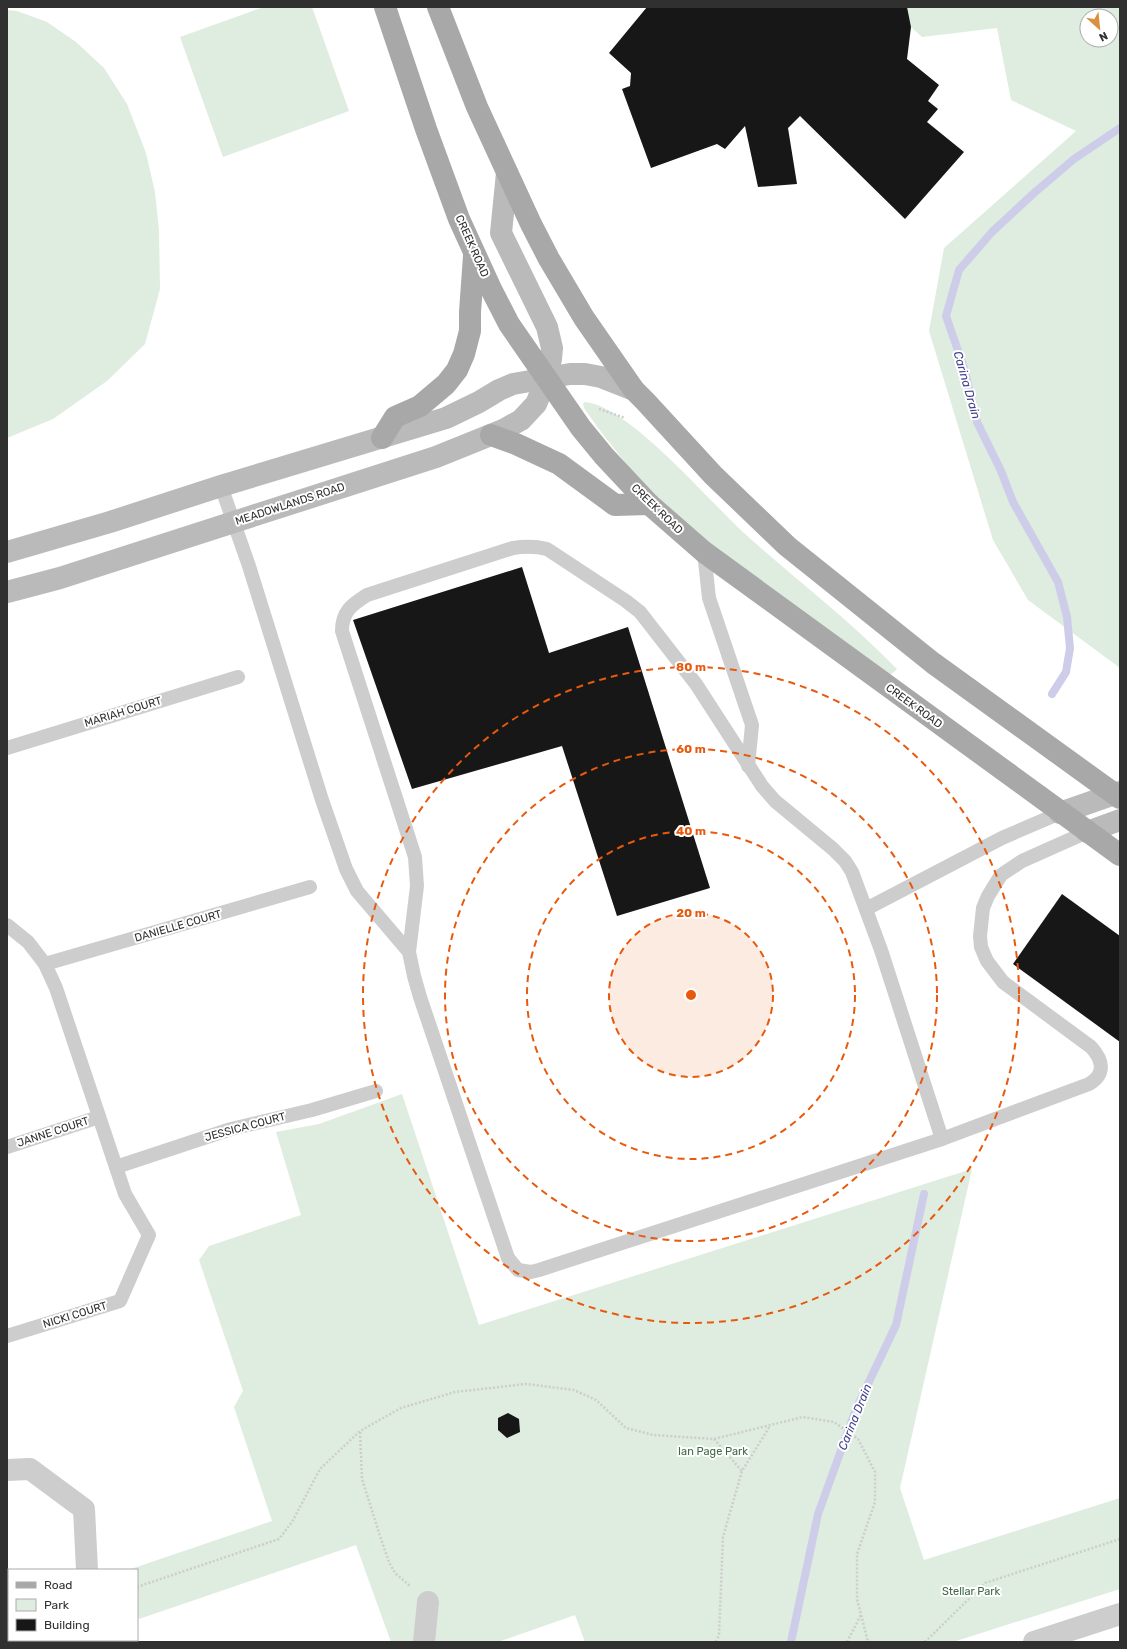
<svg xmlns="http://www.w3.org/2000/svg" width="1127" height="1649" viewBox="0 0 1127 1649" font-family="Rubik,sans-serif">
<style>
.green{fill:#dfece0;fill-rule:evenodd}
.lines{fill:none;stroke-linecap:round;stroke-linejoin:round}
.stream{stroke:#cdcdea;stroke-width:8}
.building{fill:#171717}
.path{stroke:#cdcdcd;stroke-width:2.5;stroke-dasharray:2 2;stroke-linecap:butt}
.lane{stroke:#cdcdcd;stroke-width:14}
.street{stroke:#cdcdcd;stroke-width:22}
.secondary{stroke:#bababa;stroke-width:22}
.primary{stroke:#a8a8a8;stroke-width:22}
.ring{fill:none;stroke:#e8590c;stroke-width:2;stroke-dasharray:7 5}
.labels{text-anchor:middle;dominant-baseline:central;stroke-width:4;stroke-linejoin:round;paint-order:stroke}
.street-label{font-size:11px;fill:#303030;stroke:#fff}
.park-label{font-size:11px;fill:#406945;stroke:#fff}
.water-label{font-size:12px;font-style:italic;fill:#43448e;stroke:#fff}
.centre{fill:#e8590c;stroke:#fff;stroke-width:2}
.ring-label{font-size:12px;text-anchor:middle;font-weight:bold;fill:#e8590c;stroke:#fff;stroke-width:4;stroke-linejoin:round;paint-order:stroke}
</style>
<rect width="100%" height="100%" fill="#fff"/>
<g class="green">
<polygon points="264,7 312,7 349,111 223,157 180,37"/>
<path d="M907,7h213v661l-92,-68 -35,-60 -64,-209 15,-83 132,-117 -65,-31 -14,-72 -75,9 -11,-10zM1087,16h24v24h-24z"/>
<polygon points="7,10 17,11 47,22 76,42 104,68 127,104 146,153 155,192 159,231 160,289 145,344 107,381 53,419 7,438"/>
<path d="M585,402c43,3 125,100 159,131 51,46 106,87 153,136l-9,8 -160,-119 -54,-44 -32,-30 -44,-56 -14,-20 -1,-4z"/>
<polygon points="402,1094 479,1325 972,1169 900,1488 924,1560 1120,1498 1120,1589 953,1642 585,1642 575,1615 498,1642 391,1642 356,1545 139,1619 137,1613 137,1570 128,1570 272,1521 234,1407 243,1391 199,1260 209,1246 301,1215 276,1132 319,1124"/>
</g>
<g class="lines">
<g class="stream">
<polyline points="1052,694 1066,672 1070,648 1067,617 1058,582 1013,502 1001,471 977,422 964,368 946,316 959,270 992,232 1034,193 1074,159 1120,128"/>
<polyline points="791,1642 818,1514 856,1409 896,1325 924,1194"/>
</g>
</g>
<g class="building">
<polygon points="647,7 907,7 911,27 907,59 939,85 928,101 938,109 927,122 964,152 905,219 800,116 788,128 797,184 758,187 745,126 725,149 717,144 651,168 622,89 630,86 631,73 609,53"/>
<polygon points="522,567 549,653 628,627 710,888 617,916 562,746 412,789 353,620"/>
<polygon points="1062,894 1120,936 1120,1042 1013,964"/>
<polygon points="508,1413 519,1419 520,1432 507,1438 498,1430 498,1418"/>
</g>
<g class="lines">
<g class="path">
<polyline points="599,409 625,418"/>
<polyline points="360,1432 362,1479 381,1539 389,1562 395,1573 410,1586"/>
<polyline points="714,1439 742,1471"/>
<polyline points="137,1587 279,1539 292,1522 320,1469 360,1431 401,1408 455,1392 526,1384 574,1390 596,1400 626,1428 653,1435 714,1439 803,1417 834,1422 858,1439 875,1472 875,1502 857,1554 857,1599 868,1642"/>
<polyline points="716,1642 719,1635 723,1537 742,1471 770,1426"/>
<polyline points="847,1642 861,1615"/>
<polyline points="925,1642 985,1583 1120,1539"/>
</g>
<g class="lane">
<path d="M221,486l28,80 73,234 24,69 11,22 52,61 5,24 6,21 88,261 10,12 13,2 8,-2 403,-131 -61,-189 -29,-78 -7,-11 -12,-12 -58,-48 -13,-15 -66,-102 -56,-72 -14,-11 -79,-52c-12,-3 -21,-3 -34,-1l-146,47c-16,10 -25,17 -25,36l73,226 2,29 -8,66"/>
<polyline points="704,552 709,598 752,725 748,766"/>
<polyline points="7,748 238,677"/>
<polyline points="866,909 1002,838 1060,813"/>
<polyline points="7,925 28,942 45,964 56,988 125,1194 149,1235 120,1301 7,1336"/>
<polyline points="45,964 310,887"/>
<path d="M942,1139l147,-55c17,-10 14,-24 2,-37l-88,-65 -16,-21 -6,-14 -1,-11 3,-28 5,-12 13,-21 21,-14 65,-29"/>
<polyline points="7,1147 99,1117"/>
<polyline points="116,1167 231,1129 312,1110 376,1091"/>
</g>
<g class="street">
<polyline points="7,1470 30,1469 84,1509 87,1570"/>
<polyline points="104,1640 105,1642"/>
<polyline points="424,1642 428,1602"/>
<polyline points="1034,1642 1120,1614"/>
</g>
<g class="secondary">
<polyline points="7,552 110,522 221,486 446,418 479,402 499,390 513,384 570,374 585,374 601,377 634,390"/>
<polyline points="7,592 60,578 436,457 503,430 521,420 536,404 547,378 551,359 552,348 547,327 501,233 507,173"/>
<polyline points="1060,813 1120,792"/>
<polyline points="1087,832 1120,820"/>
</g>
<g class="primary">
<polyline points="385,7 426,129 459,219 491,289 509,324 581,428 604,456 649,504 704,552 1120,855"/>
<polyline points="438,7 477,107 531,224 549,259 584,318 634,390 645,401 713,475 787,546 933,663 1120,798"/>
<polyline points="491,435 516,444 559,464 615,505 649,504"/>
<polyline points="382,438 395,417 420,406 446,384 457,370 464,354 470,331 470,312 474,256"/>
</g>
</g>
<circle cx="691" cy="995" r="82" fill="#e8590c" fill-opacity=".12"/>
<g class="ring">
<circle cx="691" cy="995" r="82"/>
<circle cx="691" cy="995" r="164"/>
<circle cx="691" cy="995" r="246"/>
<circle cx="691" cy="995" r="328"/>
</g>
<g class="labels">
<g class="street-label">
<text transform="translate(472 246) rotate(66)">CREEK ROAD</text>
<text transform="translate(290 504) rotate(-18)">MEADOWLANDS ROAD</text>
<text transform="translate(657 509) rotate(44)">CREEK ROAD</text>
<text transform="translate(914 706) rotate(36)">CREEK ROAD</text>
<text transform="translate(123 712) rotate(-17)">MARIAH COURT</text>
<text transform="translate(178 926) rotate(-16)">DANIELLE COURT</text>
<text transform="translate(245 1127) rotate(-15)">JESSICA COURT</text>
<text transform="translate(53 1132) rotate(-18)">JANNE COURT</text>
<text transform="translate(75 1315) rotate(-17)">NICKI COURT</text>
</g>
<g class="park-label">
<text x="713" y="1451">Ian Page Park</text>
<text x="971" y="1591">Stellar Park</text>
</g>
<g class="water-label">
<text transform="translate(967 385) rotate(74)">Carina Drain</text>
<text transform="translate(855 1417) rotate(-68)">Carina Drain</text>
</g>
</g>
<circle cx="691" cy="995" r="6" class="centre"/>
<g class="ring-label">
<text x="691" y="671">80 m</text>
<text x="691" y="753">60 m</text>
<text x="691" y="835">40 m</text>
<text x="691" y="917">20 m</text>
</g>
<rect width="1127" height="1649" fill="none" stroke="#303030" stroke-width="16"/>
<rect x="8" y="1569" width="130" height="72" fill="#ffffff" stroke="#acacac"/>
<rect x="16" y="1582" width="20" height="6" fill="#a8a8a8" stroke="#acacac"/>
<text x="44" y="1589" font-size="12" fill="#303030">Road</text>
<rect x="16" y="1599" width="20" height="12" fill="#dfece0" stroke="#acacac"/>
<text x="44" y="1609" font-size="12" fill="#303030">Park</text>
<rect x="16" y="1619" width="20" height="12" fill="#171717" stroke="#acacac"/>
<text x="44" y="1629" font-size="12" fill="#303030">Building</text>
<g transform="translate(1099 28) rotate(153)"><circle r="19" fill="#ffffff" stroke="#acacac"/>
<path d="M0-3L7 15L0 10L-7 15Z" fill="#da903f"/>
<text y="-6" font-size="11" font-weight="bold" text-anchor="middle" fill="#303030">N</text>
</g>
</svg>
